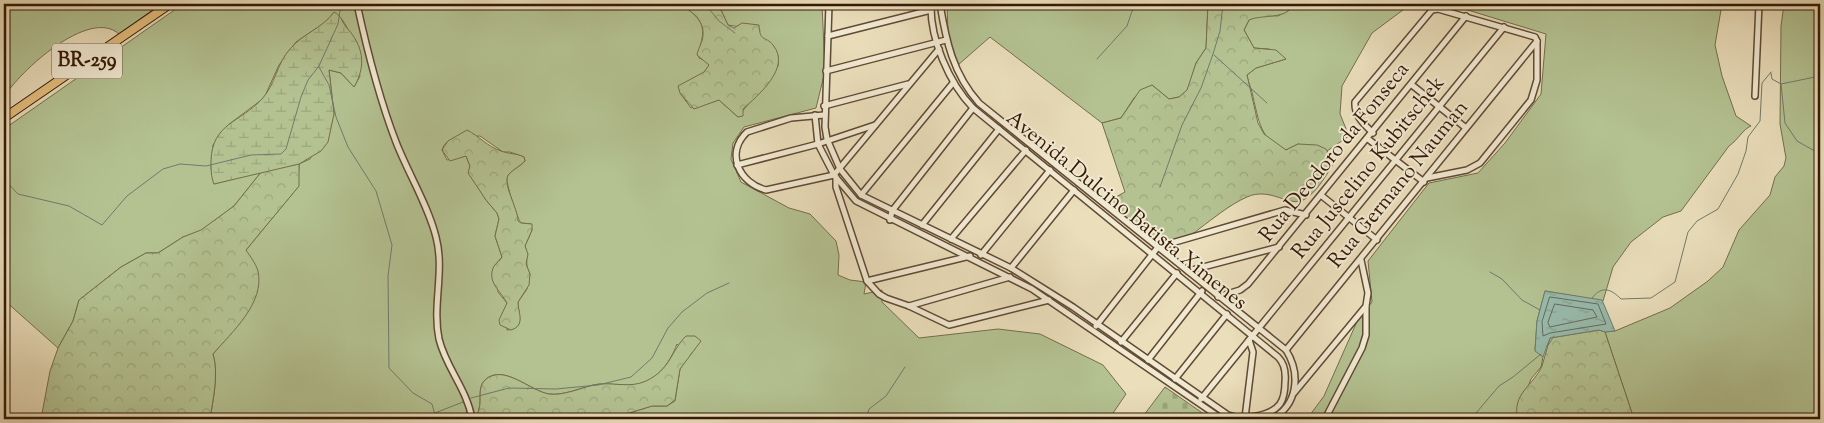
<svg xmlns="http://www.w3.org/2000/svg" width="1824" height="423" viewBox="0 0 1824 423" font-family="'Sorts Mill Goudy',serif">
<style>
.green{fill:#b4c292;stroke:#746e4c;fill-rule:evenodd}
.forest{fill:url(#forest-crowns);stroke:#746e4c}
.wetland{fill:url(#wetland-marsh);stroke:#746e4c}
.cemetery{fill:url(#cemetery-stones);stroke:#746e4c}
.water{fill:url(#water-ripples);stroke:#707b6b}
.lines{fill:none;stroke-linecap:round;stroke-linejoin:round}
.shore{stroke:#666a5a;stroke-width:1}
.stream{stroke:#707b6b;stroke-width:1}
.minor-casing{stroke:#614a33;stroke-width:8}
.highway-casing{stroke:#331906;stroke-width:10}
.minor{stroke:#f1ead3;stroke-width:5}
.highway{stroke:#e5bf7e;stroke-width:8}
.labels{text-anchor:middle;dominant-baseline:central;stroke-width:4;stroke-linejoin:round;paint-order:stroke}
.shield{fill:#f1ead3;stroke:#6c5844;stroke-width:1}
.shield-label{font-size:20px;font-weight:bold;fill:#331906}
.street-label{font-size:21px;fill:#331906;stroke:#f1ead3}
</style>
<defs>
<pattern id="forest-crowns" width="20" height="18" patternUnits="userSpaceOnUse" patternTransform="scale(1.25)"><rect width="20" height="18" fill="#b4c292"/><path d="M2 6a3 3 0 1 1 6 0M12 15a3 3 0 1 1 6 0" fill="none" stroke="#9ba67c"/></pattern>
<pattern id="wetland-marsh" width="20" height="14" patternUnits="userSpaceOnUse" patternTransform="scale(1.25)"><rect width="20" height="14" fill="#b4c292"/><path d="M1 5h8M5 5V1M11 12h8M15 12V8" fill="none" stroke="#9ba67c"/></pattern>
<pattern id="cemetery-stones" width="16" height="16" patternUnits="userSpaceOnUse" patternTransform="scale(1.25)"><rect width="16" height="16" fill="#b4c292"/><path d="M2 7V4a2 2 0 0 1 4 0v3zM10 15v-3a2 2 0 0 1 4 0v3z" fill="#9ba67c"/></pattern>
<pattern id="water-ripples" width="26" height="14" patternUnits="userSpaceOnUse" patternTransform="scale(1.25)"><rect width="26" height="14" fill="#98bcae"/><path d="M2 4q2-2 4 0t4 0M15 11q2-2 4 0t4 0" fill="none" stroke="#83a194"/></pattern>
</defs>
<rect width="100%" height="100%" fill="#eadebb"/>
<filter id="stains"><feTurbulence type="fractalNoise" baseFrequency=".004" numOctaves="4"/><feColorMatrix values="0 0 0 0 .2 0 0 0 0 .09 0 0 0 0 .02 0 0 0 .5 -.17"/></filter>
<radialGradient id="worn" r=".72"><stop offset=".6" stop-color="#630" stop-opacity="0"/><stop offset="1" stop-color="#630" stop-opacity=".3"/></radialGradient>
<g class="green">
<path d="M4,4h157l-42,30c-30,-27 -100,38 -115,63z"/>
<path d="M183,4h496c13,7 27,17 23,34 -1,8 -4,11 -3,20l7,3 3,4 -1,4 -28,24 11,15 28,-8 19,17 40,-51c3,-18 -10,-20 -19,-32l1,-4 -32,-5 -7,-15 -6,-6h107l3,67 -9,37 -72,19 -11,16 -2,16 10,23 48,26 21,6 26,27 3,14 -1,20 12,5 16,2 -2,12 18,-4v12l37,36 79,-9 42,5 63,31 23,29 -17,25h-499l42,-13h15l8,-5 5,-32 8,-13 -11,-12c-7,19 -22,40 -45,41 -13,1 -26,-3 -39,0 -13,3 -30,11 -44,9 -19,-3 -46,-31 -64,-14 -8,8 -3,20 -6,29 0,4 -4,7 -5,10h-264c3,-20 9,-45 3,-65l10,-12 23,-92 52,-63 1,-23 11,-5 24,-45 -5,-44 12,3 13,14 6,-11c-4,-17 -9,-56 -26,-63l-8,9 -30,20 -17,23 -15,33 -36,27 -15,20 -2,23 3,16 48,-13 -28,35 -33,25 -18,6 -25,16h-12l-25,14 -42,33 -6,21 -15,27 -54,-48v-171zM480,136l23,16h7l14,5 1,4c-5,6 -15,9 -18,16 -2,4 11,44 14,46l10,1 1,6 -7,16c4,13 -1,18 5,28l-3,15 -9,13c0,12 8,27 -11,28v-27l-9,-11 -3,-27 7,-8 -7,-21 4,-17 -2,-6 -11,-13 -17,-27 1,-7 -4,-10 -19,4 -5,-10c4,-15 25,-13 38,-14z"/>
<polygon points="947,4 1208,4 1206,48 1196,63 1188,90 1179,97 1169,99 1152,85 1134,98 1121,118 1102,123 990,37 958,65 948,33"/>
<path d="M1292,4h119l-39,29 -30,53 -2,28 9,22 -22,15 -29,-7 -12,6c-26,-10 -27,-29 -33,-53 -1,-8 -5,-14 -6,-22l9,-7 30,-9 -17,-10 -15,-1 -10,-18 5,-10 10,-5 19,1 13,-7z"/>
<path d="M1448,4h274l-7,41 7,31 14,40 15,10c-8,3 -13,14 -22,20l-48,65 -18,6 -32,25 -18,25 -10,34 -58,-10 -8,30 -2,29 8,7 -2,10 -10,12 -14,36 1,4h-211l17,-23 35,-79 13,-15 -4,-41 61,-78 49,-10 27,-30 36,-49 5,-60z"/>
<polygon points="1784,4 1820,4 1820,419 1634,419 1605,332 1615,331 1670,308 1708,281 1723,267 1739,230 1770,195 1775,177 1784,166 1786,158 1780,124 1781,26"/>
</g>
<g class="forest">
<path d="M679,4h36l6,6 7,15 6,3 8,-5 17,2c1,18 6,10 14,20 19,23 -16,51 -30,64v7l-5,1 -19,-17 -25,9 -14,-16 -2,-7 26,-14 5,-7 -12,-10c1,-7 6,-13 6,-20 1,-16 -12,-24 -24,-31z"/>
<path d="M1208,4h84c-3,16 -30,10 -43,16l-5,10 10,18 22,2 10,9 -30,9 -9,7 11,48 6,11 22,16 12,-6 19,1 9,4 8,14c-8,12 -16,28 -29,36 -15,10 -34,-13 -58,-2 -18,8 -33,21 -48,32 -36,30 -66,1 -87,-30l13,-7 -23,-69 19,-5 19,-28 12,-5 17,14 10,-2 8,-7 9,-27 10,-15z"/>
<path d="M467,130c12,6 21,17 34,21 7,3 15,2 23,6l1,4c-5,5 -11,8 -16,13 -8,8 9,34 9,47l3,2 11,1v6l-7,16 3,8 -2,10 4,10 -1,11 -11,17c0,11 8,23 -7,28l-11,-5 -1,-5 8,-17c-6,-12 -21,-21 -13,-37 3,-4 6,-5 8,-9l-7,-21 4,-17 -2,-6 -11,-13 -18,-27 2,-7 -4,-10 -16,5 -8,-11 6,-9z"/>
<path d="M299,164v22l-53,64c4,6 10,14 12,21 7,32 -26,61 -45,83 6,20 0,45 -3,65h-169l9,-48 8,-23 15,-27 6,-21 42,-33 25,-14h12l25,-16 18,-7 33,-24 28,-35z"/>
<path d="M1599,330l6,2 29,87h-116c-7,-25 16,-34 24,-53 3,-9 5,-19 8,-28z"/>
<path d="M686,336h9l6,5 -21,28 -5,31 -8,6h-15l-42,13h-136c1,-3 5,-6 5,-10 3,-9 -2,-21 6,-29 18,-17 45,11 64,14 14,2 31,-6 45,-9 17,-4 35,4 52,-4 25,-12 24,-29 40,-45z"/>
</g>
<path class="wetland" d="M334,12c7,3 8,10 12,15 17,18 21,38 8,60l-13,-14 -12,-3 5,44 -6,28 -7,9 -22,13 -85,20c-3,-7 -3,-15 -3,-23 1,-38 29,-38 51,-62 13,-14 15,-36 28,-50 12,-15 33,-21 44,-37z"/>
<polygon class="cemetery" points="1165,387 1211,419 1141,419"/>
<polygon class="water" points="1545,291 1602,300 1615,331 1605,332 1599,330 1550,338 1543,357 1535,351 1537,321"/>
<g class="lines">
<g class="shore">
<polygon points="1550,297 1598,304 1606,324 1550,333 1543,336 1542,322"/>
<polygon points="1555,304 1593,310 1597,317 1550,327 1548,323"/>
</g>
<g class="stream">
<polyline points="705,4 719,21 735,33"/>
<polyline points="1214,55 1267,103"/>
<polyline points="1097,59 1127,26 1132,11 1140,4"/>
<polyline points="319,67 329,85 336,117 348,147 376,191 392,245 388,276 389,368 413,393 432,404 435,415 440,419"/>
<polyline points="1771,73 1772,79 1781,84 1820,76"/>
<polyline points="1781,84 1785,123 1797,141 1820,154"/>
<polyline points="4,179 18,194 69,206 102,225 127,196 163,169 180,164 206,166 251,155 281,154 286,149 301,97 308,80 319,66 338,24 341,4"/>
<polyline points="1160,187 1182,125 1201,88 1213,54 1220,31 1223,4"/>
<polyline points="1490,272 1502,279 1522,300 1540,310"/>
<path d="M1592,298c10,-13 19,-9 29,1l30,-1 24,-16 13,-50 9,-11 21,-12 20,-35 8,-23 2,-14 12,-16 2,-38 9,-11"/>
<polyline points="1547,347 1554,336"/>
<polyline points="471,398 509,388 556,389 598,385 631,377 652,358 668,328 682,312 707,293 729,283"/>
<polyline points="435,413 463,402"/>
<polyline points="866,419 869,409 886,396 905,367"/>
<polyline points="1471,419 1499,386 1513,377 1541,354"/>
</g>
<defs>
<g id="minor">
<path d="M357,4c10,46 22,94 39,138 12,31 32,63 40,95 9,34 -4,68 3,102 7,29 28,50 33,80"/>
<path d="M829,4l-4,123 2,12 13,30 21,26 150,73 62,39 155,108c14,5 42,2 52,-11 4,-6 5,-15 5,-22 1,-10 0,-18 -7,-25l-305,-249c-24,-25 -43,-69 -42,-104"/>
<path d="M940,4c6,37 13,70 39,99l307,247c15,24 12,56 -15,69"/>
<polyline points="828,36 931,10"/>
<polyline points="826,71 946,40"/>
<polyline points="1412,85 1466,128"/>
<polyline points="1755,96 1759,4"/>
<polyline points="824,106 908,84"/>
<polyline points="815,115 818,144 834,175 856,201 1032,289 1222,419"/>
<path d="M824,115l-33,3 -44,14c-22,21 -8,51 19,58l68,-15 105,-126"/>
<path d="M1373,133c-9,-9 -19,-17 -18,-31l77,-92 6,-1 97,28 2,4v39l-6,20 -51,63 -13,7 -40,8"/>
<polyline points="1368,139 1424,182"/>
<polyline points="737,165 818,144 875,125"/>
<polyline points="836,177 836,187 867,281 879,294 886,298 909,306 949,325 1049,300"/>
<polyline points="861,195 953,83"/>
<polyline points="1322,196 1377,240"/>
<polyline points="890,220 892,211 973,108"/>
<polyline points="922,225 999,129"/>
<polyline points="951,239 1026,150"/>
<polyline points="981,255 1050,170"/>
<polyline points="1011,268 1074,190"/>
<polyline points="1188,271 1279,247"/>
<polyline points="867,281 970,256"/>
<polyline points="1218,297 1240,290 1248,284 1466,16"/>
<polyline points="909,306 1010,277"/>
<polyline points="1096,326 1158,247 1285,210 1306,215"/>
<polyline points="1121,342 1177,273"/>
<polyline points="1286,350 1537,41"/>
<polyline points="1148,360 1202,291"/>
<polyline points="1175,379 1227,314"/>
<polyline points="1294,393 1366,306 1368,293 1361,260"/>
<polyline points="1201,399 1504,27"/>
<polyline points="1245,418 1253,352 1249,340"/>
<polyline points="1325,419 1362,348 1366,335 1366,307"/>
</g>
<polyline id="highway" points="4,118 170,4"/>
</defs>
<use href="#minor" class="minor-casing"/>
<use href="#highway" class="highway-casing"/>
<use href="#minor" class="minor"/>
<use href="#highway" class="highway"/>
</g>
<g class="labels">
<rect class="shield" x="52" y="43.5" width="70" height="35" rx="4"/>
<g class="shield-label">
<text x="87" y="61">BR-259</text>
</g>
<g class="street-label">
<text transform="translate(1335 153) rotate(-51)">Rua Deodoro da Fonseca</text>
<text transform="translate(1369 168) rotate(-51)">Rua Juscelino Kubitschek</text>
<text transform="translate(1399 185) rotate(-51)">Rua Germano Nauman</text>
<text transform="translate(1126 211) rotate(39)">Avenida Dulcino Batista Ximenes</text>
</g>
</g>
<rect width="1824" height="423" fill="none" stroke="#eadebb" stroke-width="20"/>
<rect x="5" y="5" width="1814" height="413" fill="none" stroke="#331906" stroke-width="2.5"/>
<rect x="10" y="10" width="1804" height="403" fill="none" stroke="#331906"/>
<rect width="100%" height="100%" filter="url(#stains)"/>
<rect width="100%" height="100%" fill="url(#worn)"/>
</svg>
